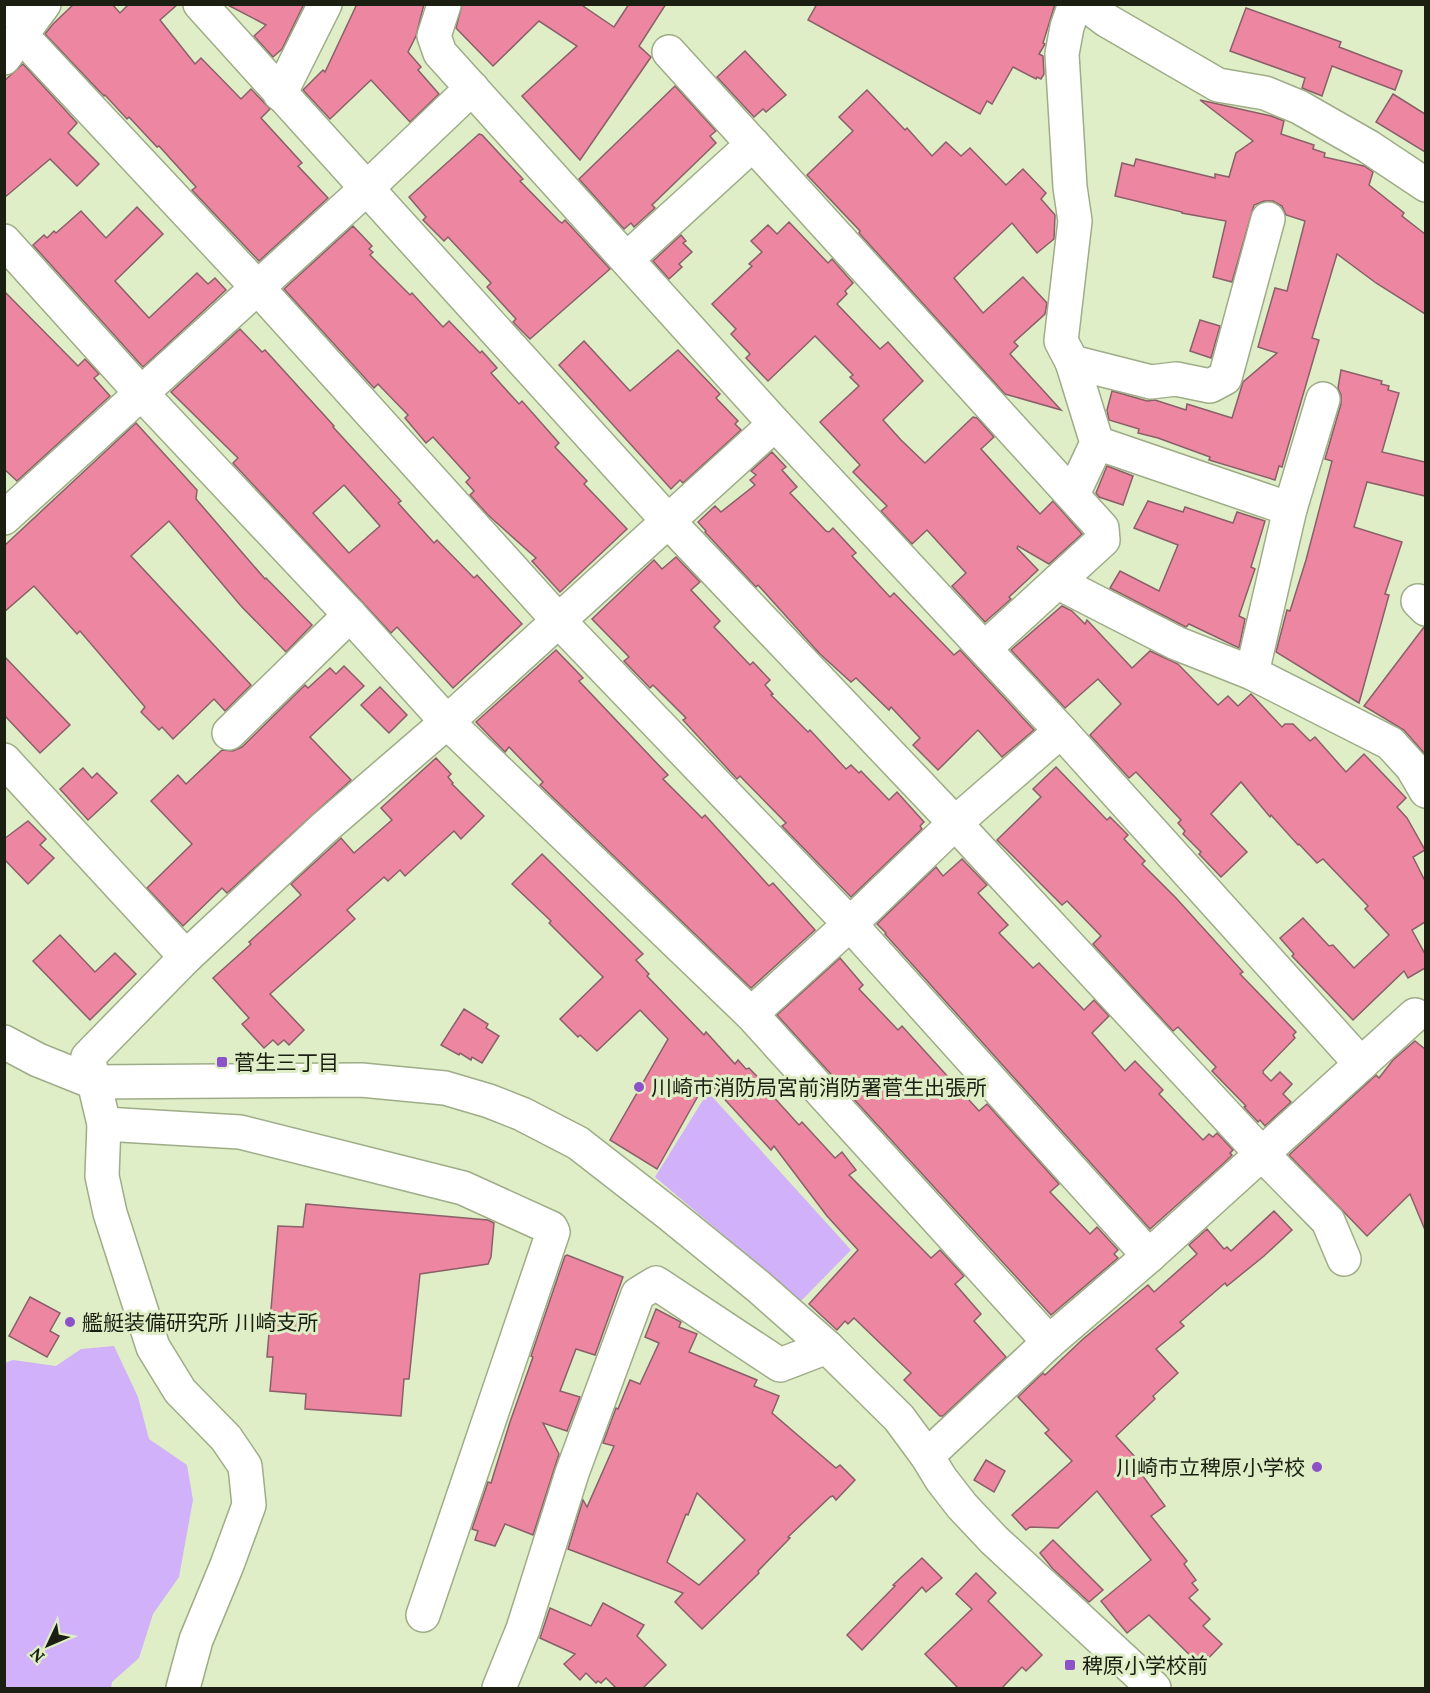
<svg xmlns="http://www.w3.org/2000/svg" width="1430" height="1693" viewBox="0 0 1430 1693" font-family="Lora,'Noto Sans JP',serif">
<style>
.green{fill:#d1b1f9}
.building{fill:#ed86a0;stroke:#896069;stroke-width:1.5;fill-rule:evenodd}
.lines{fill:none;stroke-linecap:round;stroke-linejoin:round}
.minor-casing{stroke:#9eac87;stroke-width:36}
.minor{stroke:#fff;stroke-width:33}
.poi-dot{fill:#8d51c8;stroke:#dfeec7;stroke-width:2}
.labels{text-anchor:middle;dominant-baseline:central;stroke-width:6;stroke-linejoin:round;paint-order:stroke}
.poi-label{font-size:21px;fill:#1a1f11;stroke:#dfeec7;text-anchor:start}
</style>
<rect width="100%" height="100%" fill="#dfeec7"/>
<g class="green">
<polygon points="708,1092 851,1250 801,1301 655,1177"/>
<polygon points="114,1346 138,1397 149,1439 187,1465 193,1500 179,1577 153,1614 139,1658 112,1682 111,1688 5,1688 5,1363 13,1360 56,1366 81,1349"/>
</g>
<g class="building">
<polygon points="74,4 112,4 120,13 129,4 178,4 160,20 195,64 201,58 241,99 251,89 270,109 261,118 302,163 298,166 328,198 259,261 192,190 196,187 159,146 157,147 129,117 127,119 105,95 104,96 45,34 53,24"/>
<polygon points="226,4 304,4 282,49 273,57 254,36 266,25"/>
<polygon points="357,4 424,4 416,36 408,52 421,67 418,70 439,94 410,122 371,80 330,119 303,90 323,70 325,72"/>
<polygon points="462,4 580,4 614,27 629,4 666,4 639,46 651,57 580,160 522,96 577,46 539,21 493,66 456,28"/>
<polygon points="817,4 1055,4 1043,43 1045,44 1039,54 1043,56 1044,74 1041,79 1037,77 1036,79 1013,67 992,104 987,101 980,114 808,20"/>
<polygon points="1246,8 1341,42 1339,47 1402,71 1395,90 1332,66 1322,96 1302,88 1305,78 1230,51"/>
<polygon points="745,51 786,95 766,112 763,109 754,117 717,77"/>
<polygon points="23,64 77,123 68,133 99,164 77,186 50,159 4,198 4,81"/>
<polygon points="675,86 716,131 710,136 716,143 652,205 655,208 634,227 631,223 624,229 579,179"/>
<polygon points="867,90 905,130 907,128 932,156 946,142 961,156 970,148 1006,185 1023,169 1046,193 1041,199 1055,215 1054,239 1037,253 1012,223 954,278 983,313 1023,277 1047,303 1045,314 1014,342 1018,346 1010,354 1061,410 1005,394 859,233 860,231 807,175 853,131 839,117"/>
<polygon points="1393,94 1425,114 1425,152 1376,122"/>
<polygon points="1200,100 1271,116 1284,121 1281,134 1314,145 1313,149 1325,153 1324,157 1364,166 1373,172 1369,185 1404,213 1402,216 1425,234 1425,314 1376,283 1337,254 1312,338 1319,340 1282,467 1279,466 1275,480 1209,460 1210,457 1158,438 1138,433 1139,429 1109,420 1107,410 1112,391 1147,401 1155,400 1186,410 1187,404 1232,418 1243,382 1277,353 1258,347 1275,288 1287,291 1305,221 1286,215 1282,206 1273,201 1264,201 1254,205 1232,282 1213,277 1226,221 1182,213 1182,212 1115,196 1122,163 1134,166 1136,159 1215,178 1215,174 1229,177 1236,153 1253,141"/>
<polygon points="479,134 482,135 523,179 520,181 559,221 562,223 565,220 610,269 530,339 513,322 516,319 487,287 491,283 448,237 444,241 423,220 426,217 409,197"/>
<polygon points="137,207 163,234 115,281 149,318 197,273 208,284 215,278 226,290 143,367 33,245 44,235 47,238 54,231 56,233 81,211 106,238"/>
<polygon points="789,222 828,263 832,259 853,283 845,291 847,294 837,304 880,349 888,342 923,381 883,420 901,440 925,463 973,417 977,418 994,437 981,449 1040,514 1053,501 1082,534 1049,564 1018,546 1017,548 1038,570 1009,597 1011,599 985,622 952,586 966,573 927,530 912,544 881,511 887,506 853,472 860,465 820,422 859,386 850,377 853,375 815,336 768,381 746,358 750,354 731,334 736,329 712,304 752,266 749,264 762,252 751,241 768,225 777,234"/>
<polygon points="353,226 372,246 369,249 373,252 370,255 410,295 412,293 443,327 449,321 480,353 482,351 497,368 491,373 519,404 522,401 559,443 555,447 587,481 584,484 627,529 560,592 532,561 536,558 488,515 470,495 474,491 466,482 470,478 433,437 426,443 405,418 408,415 378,384 374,388 284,289"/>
<polygon points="681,235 686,241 683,243 692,252 679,264 682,267 669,279 653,261"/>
<polygon points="4,291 78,366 85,359 99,374 94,378 110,396 17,481 4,469"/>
<polygon points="1200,320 1220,326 1211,358 1190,351"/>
<path d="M240,329l22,23 3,-2 69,76 -1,1 68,74 -3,2 36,40 3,-3 37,38 3,-3 45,49 -69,64 -56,-61 -6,6 -158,-170 5,-5 -67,-66zM344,485l36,41 -31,27 -36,-40z"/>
<polygon points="584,341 630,391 678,350 720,394 716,398 738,421 735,424 741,430 683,483 680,480 671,489 559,365"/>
<polygon points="1341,370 1382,381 1381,384 1389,386 1388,390 1399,393 1382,452 1425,462 1425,496 1367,482 1354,527 1402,542 1385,594 1389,595 1359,703 1276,652 1287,610 1290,611 1306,560 1332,461 1325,459 1341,404 1341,395 1338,388"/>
<polygon points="136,423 197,490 196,499 265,579 266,578 312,625 286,652 241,606 169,521 131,556 251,685 225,711 214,699 173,739 162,727 159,730 141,712 145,707 80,631 77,634 34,586 4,612 4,546"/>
<polygon points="772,452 786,467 782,470 797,487 790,493 826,531 829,532 833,528 856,553 852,556 890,597 894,593 954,655 960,650 1034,730 1002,757 978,730 938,770 913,745 920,738 891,707 889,710 856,678 851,682 820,654 758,585 756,587 705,532 706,531 698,522 715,506 721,512 755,485 750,480 756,475 751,471"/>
<polygon points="1107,466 1133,476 1123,505 1099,497 1096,493"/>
<polygon points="1148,501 1183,512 1185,507 1233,523 1237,512 1265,521 1251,567 1255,569 1239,616 1245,619 1239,648 1189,624 1186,627 1184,626 1110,588 1120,571 1159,591 1178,545 1134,528"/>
<polygon points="676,557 700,582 691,590 720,621 714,627 750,665 753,662 770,680 765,685 773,694 771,695 808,732 810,730 846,769 851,765 859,773 861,771 889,800 897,792 924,822 920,826 922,829 851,897 782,826 786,823 740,776 737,779 683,720 686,718 653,685 650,688 624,661 629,657 592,619 654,560 662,569"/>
<polygon points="1062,606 1072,611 1085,624 1087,620 1132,668 1150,651 1178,664 1218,705 1228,696 1238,706 1251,694 1282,727 1285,724 1293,724 1310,741 1315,737 1346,772 1364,754 1406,798 1397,807 1407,818 1425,850 1413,857 1425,881 1425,922 1412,930 1425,954 1425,968 1408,978 1404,971 1353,1020 1292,956 1294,954 1280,938 1303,918 1329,946 1333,945 1354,968 1389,935 1365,909 1368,906 1323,859 1317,863 1299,844 1298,845 1271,815 1270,817 1241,782 1211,814 1247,852 1221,877 1199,854 1201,852 1183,834 1185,831 1178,823 1181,820 1136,772 1129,778 1090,735 1121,704 1098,679 1065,708 1011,650"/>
<polygon points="1424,627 1425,627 1425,754 1404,730 1364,706"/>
<polygon points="556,650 583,678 579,681 668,775 663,779 702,818 705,815 769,886 773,883 815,930 751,988 540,785 543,782 509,747 505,752 476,722"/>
<polygon points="4,656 70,725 40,753 4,715"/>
<polygon points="344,666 364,686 310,737 351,780 227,893 222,888 183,926 147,888 192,844 151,801 178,775 186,784 222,750 233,751 242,747 305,685 308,688 330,668 336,674"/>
<polygon points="380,687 407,715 389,733 361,705"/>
<polygon points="436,758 451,774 448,777 453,783 452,784 484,816 461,839 454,831 405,876 400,870 388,881 384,877 347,910 355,919 270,994 304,1030 289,1045 284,1040 278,1045 273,1040 264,1048 242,1024 249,1018 213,978 251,944 249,942 301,895 291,884 337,842 341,838 354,853 392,820 381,808"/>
<polygon points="1056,767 1107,820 1110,817 1128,835 1124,839 1145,861 1142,864 1176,898 1243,972 1240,974 1296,1032 1293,1035 1295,1038 1263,1071 1263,1073 1271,1081 1280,1072 1292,1084 1283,1094 1291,1102 1265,1126 1260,1120 1258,1122 1244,1107 1246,1106 1212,1071 1216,1067 1178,1027 1173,1031 1093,944 1101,936 1067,901 1062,905 997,840 1041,797 1033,789"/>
<polygon points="83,768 92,778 97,773 117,793 88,820 60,789"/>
<polygon points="28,821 46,839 40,845 54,858 28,884 4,859 4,839"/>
<polygon points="542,854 643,954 636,960 649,974 647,976 704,1035 706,1032 735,1064 738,1060 746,1069 749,1068 772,1092 770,1093 799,1125 802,1122 835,1158 842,1152 856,1170 849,1175 931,1258 940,1250 964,1276 955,1284 981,1314 974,1321 1006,1357 943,1416 940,1416 904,1380 911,1373 854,1318 848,1324 845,1321 837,1330 809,1304 858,1250 827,1216 774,1146 771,1150 707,1080 657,1169 610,1140 668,1039 640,1010 597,1051 580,1035 578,1037 560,1019 603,977 549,923 551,921 512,884"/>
<polygon points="962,859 987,885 978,893 1008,925 999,933 1033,968 1039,963 1084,1010 1094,1000 1109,1016 1092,1033 1125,1071 1135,1061 1163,1090 1159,1094 1203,1140 1209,1134 1213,1137 1217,1133 1233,1150 1230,1153 1232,1155 1224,1163 1150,1229 885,934 886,933 877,924 936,867 943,876"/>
<polygon points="60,935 95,972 115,953 136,974 90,1020 33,961"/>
<polygon points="840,958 863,985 859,989 898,1030 902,1026 979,1111 987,1104 1059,1184 1050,1192 1090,1234 1097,1227 1118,1250 1114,1254 1118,1258 1051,1315 777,1015"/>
<polygon points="464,1009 488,1024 486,1028 499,1036 482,1063 472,1057 471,1060 460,1053 459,1055 441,1045"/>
<polygon points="1415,1041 1425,1049 1425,1230 1410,1194 1367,1236 1289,1155 1376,1075 1379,1078 1393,1060"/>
<polygon points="306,1204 488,1220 494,1223 491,1257 488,1264 420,1274 409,1379 404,1379 401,1416 305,1409 306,1394 270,1391 273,1357 267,1357 278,1226 303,1227"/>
<polygon points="1274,1211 1292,1230 1264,1256 1227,1286 1225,1283 1180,1322 1184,1326 1156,1349 1178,1373 1153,1396 1155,1399 1116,1436 1135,1457 1131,1460 1165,1506 1151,1516 1187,1561 1184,1564 1196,1580 1192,1583 1198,1590 1189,1598 1210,1619 1203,1626 1222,1644 1201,1666 1149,1615 1127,1633 1101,1601 1151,1560 1097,1491 1058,1528 1030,1527 1026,1530 1012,1515 1072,1461 1045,1433 1049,1430 1018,1397 1043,1373 1045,1375 1083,1339 1148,1285 1154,1292 1197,1254 1189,1245 1207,1229 1224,1249 1227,1247 1231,1251"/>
<polygon points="567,1255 623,1277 595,1355 576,1349 560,1391 580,1397 567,1431 543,1423 559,1454 533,1535 505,1524 495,1546 475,1540 478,1531 472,1529 488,1482 491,1483 510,1422 533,1357 531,1356 565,1256"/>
<polygon points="30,1297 60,1313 50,1331 59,1336 47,1357 9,1336"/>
<path d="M656,1309l25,13 -2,5 18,7 -8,18 68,28 -3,6 25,10 -7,17 64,55 4,-3 15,15 -19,20 -3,-4 -3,1 -42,40 2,1 -32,33 1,2 -57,56 -27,-27 8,-9 -115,-44 15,-49 4,7 27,-61 -11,-3 13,-35 2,1 12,-29 10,4 19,-41 -14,-6zM697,1493l48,47 -46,45 -32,-23 19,-48 2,1z"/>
<polygon points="986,1460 1005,1471 994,1492 974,1480"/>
<polygon points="1053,1540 1103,1590 1089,1602 1053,1569 1040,1553"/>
<polygon points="922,1558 942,1578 926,1592 922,1587 862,1650 847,1635 895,1586 893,1585"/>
<polygon points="976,1573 996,1593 988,1601 1042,1655 1026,1671 1022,1667 1001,1689 959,1689 925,1654 972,1609 956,1594"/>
<polygon points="603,1603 644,1625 637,1636 666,1665 642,1689 617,1689 606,1678 601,1683 598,1681 596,1683 586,1673 580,1680 564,1664 575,1654 540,1638 550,1608 591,1626"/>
</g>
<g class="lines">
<defs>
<g id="minor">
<polyline points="7,4 28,25"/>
<polyline points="200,4 668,521 955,823 1261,1153 1328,1221 1344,1259"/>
<polyline points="1085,4 1106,20 1218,85 1265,93 1299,107 1369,147 1426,185"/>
<polyline points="444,5 434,36 440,53 775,424 1061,731 1361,1064"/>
<polyline points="22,36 257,287 558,620 850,924 1149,1256"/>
<polyline points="669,52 1102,528 1103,540 985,648"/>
<polyline points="4,58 44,4"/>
<polyline points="280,94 325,4"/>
<polyline points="4,241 141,393 350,615 447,722 751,1014 1049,1342"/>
<polyline points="627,259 753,144"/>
<polyline points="1072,362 1151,382 1176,379 1210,386 1225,378 1268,219"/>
<polyline points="1097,443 1290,509"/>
<polyline points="1073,494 1097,443 1072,362 1061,341 1075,221 1070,187 1062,54 1067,27 1075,4"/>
<polyline points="4,518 367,188 472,88"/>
<polyline points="1057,582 1176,643 1252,673 1390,743 1412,767 1426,791"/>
<polyline points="1418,601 1426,609"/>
<polyline points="1252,673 1290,509 1323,399"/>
<polyline points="229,733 350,615"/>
<polyline points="4,760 186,957"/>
<polyline points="751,1014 850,924 955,823 1061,731"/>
<polyline points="4,1042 38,1060 93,1082 361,1080 445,1088 489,1101 522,1114 578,1143 668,1213 759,1287 827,1347 899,1418 927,1456 941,1479 962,1506 994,1540 1154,1688"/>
<polyline points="104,1124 240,1132 463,1188 551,1228 553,1232 423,1615"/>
<polyline points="927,1456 1049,1342 1149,1256 1415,1015"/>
<polyline points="183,1688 196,1640 227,1565 249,1505 245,1466 226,1438 180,1391 153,1347 110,1213 102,1176 104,1124 88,1057 186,957 324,828 447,722 775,424"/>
<polyline points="499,1688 523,1629 572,1473 638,1294 656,1283 780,1365 827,1347"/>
</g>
</defs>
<use href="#minor" class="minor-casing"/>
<use href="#minor" class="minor"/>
</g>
<g class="poi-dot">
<rect x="216" y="1056" width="12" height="12" rx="3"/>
<circle cx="639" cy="1087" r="6"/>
<circle cx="70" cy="1322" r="6"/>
<circle cx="1317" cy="1467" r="6"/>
<rect x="1064" y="1659" width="12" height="12" rx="3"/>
</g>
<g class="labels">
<g class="poi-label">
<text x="234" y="1062">菅生三丁目</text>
<text x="651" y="1087">川崎市消防局宮前消防署菅生出張所</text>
<text x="82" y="1322">艦艇装備研究所 川崎支所</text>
<text x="1305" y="1467" text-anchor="end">川崎市立稗原小学校</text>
<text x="1082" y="1665">稗原小学校前</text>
</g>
</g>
<rect width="1430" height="1693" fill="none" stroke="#1a1f11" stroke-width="12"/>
<g transform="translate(48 1645) rotate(226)" stroke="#dfeec7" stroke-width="4.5" paint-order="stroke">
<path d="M0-4.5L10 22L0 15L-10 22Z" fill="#1a1f11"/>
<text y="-9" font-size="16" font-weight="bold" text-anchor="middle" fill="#1a1f11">N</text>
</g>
</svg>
